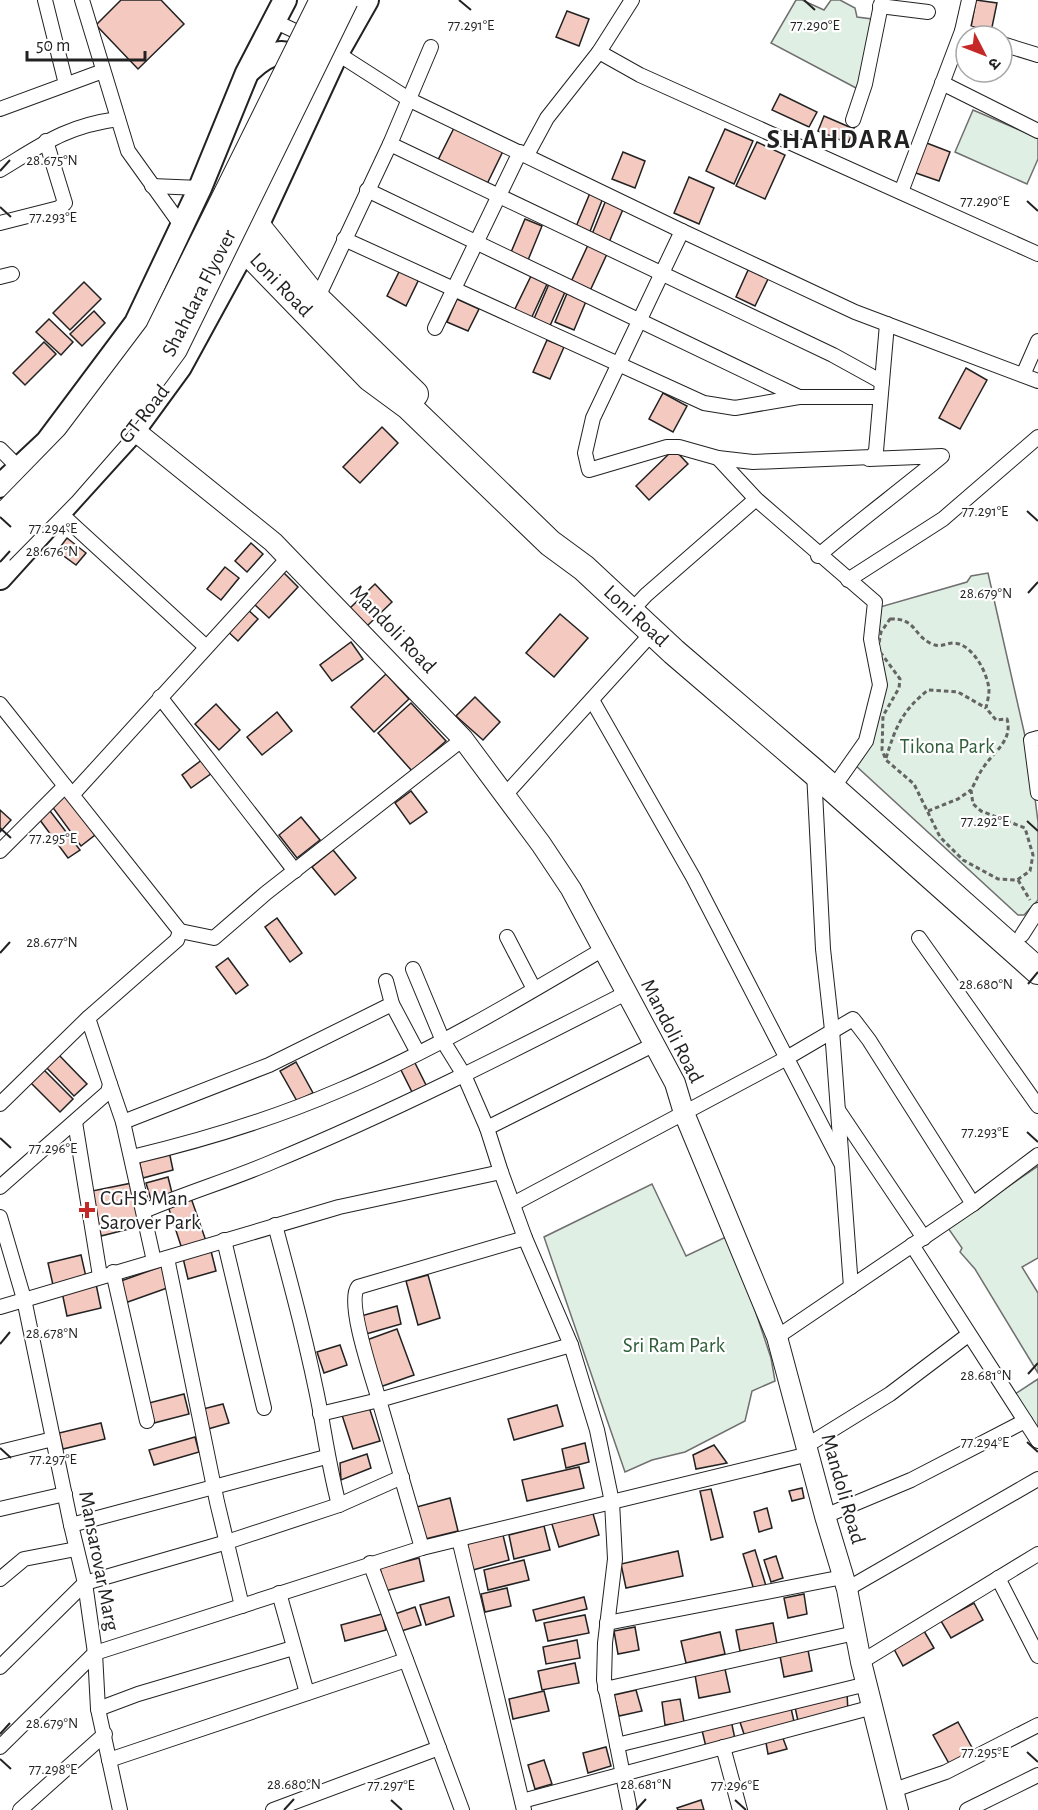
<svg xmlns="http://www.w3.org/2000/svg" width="1038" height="1810" viewBox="0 0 1038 1810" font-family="'Alegreya Sans','Noto Sans Devanagari',sans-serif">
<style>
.green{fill:#e0efe3;stroke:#6f6f6f;stroke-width:1.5}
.building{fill:#f3c9c0;stroke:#222;stroke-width:1.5}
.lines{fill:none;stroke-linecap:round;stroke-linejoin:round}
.street-casing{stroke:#222;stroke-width:16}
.secondary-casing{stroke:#222;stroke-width:22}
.primary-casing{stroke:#222;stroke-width:26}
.highway-casing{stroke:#222;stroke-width:28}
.path{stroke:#646464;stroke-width:3;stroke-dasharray:4.5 3;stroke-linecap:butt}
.street{stroke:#fff;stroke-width:14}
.secondary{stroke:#fff;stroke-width:20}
.primary{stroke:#fff;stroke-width:22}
.highway{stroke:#fff;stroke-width:26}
.highway-bridge-casing{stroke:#222;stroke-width:28;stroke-linecap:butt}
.highway-bridge{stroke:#fff;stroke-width:26}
.ticks{fill:none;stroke:#222;stroke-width:2}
.poi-dot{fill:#c62828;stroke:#fff;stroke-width:2}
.labels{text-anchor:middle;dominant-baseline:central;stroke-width:4.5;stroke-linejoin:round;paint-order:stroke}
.street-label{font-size:21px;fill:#222;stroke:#fff}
.park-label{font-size:21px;fill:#2f5e38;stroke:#fff}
.poi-label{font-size:21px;fill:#222;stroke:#fff;text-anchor:start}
.district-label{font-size:27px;font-weight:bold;letter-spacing:1.5px;fill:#222;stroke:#fff}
.ticks-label{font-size:15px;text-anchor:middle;fill:#222;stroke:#fff;stroke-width:4.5;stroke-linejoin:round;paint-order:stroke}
</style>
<rect width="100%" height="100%" fill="#fff"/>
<g class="green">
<polygon points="796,0 802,0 824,10 831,0 840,0 855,8 857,17 872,19 858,89 771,43"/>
<polygon points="973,110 1038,138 1038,159 1027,184 955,152"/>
<polygon points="988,573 1030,758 1038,822 1038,900 1024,915 1018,915 854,764 875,715 875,649 880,607 967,582 971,576"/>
<polygon points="1038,1166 1038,1258 1022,1267 1038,1293 1038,1373 975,1269 960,1252 962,1248 948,1228"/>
<polygon points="652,1184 686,1256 730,1235 771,1358 775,1381 752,1391 745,1421 685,1452 652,1460 625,1472 544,1237"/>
<polygon points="1038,1379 1038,1432 1015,1394"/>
</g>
<g class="building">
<polygon points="121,0 161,0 184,24 138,69 96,25"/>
<polygon points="976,0 997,3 991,32 971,27"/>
<polygon points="567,11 589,19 579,46 556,37"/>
<polygon points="780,94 817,112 809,127 772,110"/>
<polygon points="824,116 854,129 848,143 818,131"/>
<polygon points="457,122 505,147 486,186 437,162"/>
<polygon points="725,129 753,141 734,184 706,171"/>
<polygon points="757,142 785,155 765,199 736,186"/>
<polygon points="924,142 950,152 939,181 913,172"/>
<polygon points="623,152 645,161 635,188 612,179"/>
<polygon points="689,177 714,188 699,224 674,213"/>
<polygon points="590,193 603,198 589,234 575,229"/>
<polygon points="606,200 624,207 607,247 590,239"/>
<polygon points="525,219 542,226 526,265 509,257"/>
<polygon points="588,245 607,254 589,293 570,284"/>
<polygon points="401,268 420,277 406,306 387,296"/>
<polygon points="749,268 769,277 755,306 736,297"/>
<polygon points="531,276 547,284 530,321 513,313"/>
<polygon points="84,282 101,299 70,330 53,313"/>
<polygon points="549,284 565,292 549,328 533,321"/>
<polygon points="568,291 587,299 574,330 555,322"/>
<polygon points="457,299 479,309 468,331 447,322"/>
<polygon points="94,311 105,323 82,346 70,334"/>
<polygon points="49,319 73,342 61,355 36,332"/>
<polygon points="547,340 564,347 550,379 533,372"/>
<polygon points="44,342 56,354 25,385 13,373"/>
<polygon points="966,368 987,380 960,429 939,418"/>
<polygon points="663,393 687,406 673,432 649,419"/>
<polygon points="382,427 398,443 360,483 343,467"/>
<polygon points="674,449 688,464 649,500 636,486"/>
<polygon points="67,538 86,553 76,565 57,551"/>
<polygon points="251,543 263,554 247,572 235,561"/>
<polygon points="225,567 239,578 221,600 207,589"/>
<polygon points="282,571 298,587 269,618 253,603"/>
<polygon points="375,584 392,602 367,626 350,608"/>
<polygon points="245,607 258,619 238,641 225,629"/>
<polygon points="560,614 588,638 554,677 526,653"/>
<polygon points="351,642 363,659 332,681 320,665"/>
<polygon points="386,674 409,699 374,732 351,707"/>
<polygon points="475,697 500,722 483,740 456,716"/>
<polygon points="411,703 446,741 412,771 378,733"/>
<polygon points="216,704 240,730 219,750 195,724"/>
<polygon points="277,712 292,731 262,755 247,737"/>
<polygon points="203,759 212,773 191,788 182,775"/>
<polygon points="411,791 427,812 410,824 395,803"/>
<polygon points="65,794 95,835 81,846 51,805"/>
<polygon points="47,807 80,850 68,858 37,816"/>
<polygon points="0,810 11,820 0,832"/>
<polygon points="301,817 320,840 297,858 279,835"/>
<polygon points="333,850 356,878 335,895 312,867"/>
<polygon points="277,918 302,953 290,962 265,927"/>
<polygon points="228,958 248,985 236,994 216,967"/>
<polygon points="57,1053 87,1084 74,1096 44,1065"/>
<polygon points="412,1057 427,1087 413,1094 398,1064"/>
<polygon points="296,1062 313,1093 297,1101 280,1071"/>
<polygon points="41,1067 73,1099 60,1112 28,1080"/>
<polygon points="169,1151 173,1170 143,1178 139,1160"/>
<polygon points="168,1177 173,1197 152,1203 146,1183"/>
<polygon points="132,1183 141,1226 101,1236 92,1191"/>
<polygon points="191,1198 206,1241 182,1249 168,1206"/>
<polygon points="211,1251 216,1271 188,1279 183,1258"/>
<polygon points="81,1255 86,1277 53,1285 48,1263"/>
<polygon points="163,1266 170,1287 125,1303 118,1282"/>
<polygon points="428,1275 440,1318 418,1325 406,1281"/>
<polygon points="96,1284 101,1308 67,1316 62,1292"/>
<polygon points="397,1306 401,1324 366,1334 361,1316"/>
<polygon points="397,1329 414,1375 380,1387 364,1341"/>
<polygon points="340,1345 347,1365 324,1373 317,1352"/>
<polygon points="184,1394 189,1414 150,1424 145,1404"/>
<polygon points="223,1404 229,1423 208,1429 203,1409"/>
<polygon points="557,1405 563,1426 514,1440 508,1419"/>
<polygon points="369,1407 380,1441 353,1449 342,1415"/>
<polygon points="101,1423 105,1439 63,1449 59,1433"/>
<polygon points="195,1437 199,1452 154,1465 149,1450"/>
<polygon points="585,1443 589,1462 566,1468 562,1449"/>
<polygon points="714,1445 727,1463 696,1469 693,1455"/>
<polygon points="367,1454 371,1468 341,1480 340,1463"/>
<polygon points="579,1467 584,1488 527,1501 522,1480"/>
<polygon points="802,1488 804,1498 792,1501 789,1491"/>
<polygon points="711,1489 723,1537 711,1540 700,1491"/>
<polygon points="450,1498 458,1531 421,1540 413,1508"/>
<polygon points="767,1508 772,1528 759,1532 754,1512"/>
<polygon points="592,1510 599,1535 559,1547 551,1521"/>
<polygon points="544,1526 550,1550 514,1559 509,1535"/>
<polygon points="503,1535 509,1560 473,1570 466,1544"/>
<polygon points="755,1550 766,1586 754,1590 743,1554"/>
<polygon points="678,1551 683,1576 626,1588 621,1564"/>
<polygon points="776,1556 783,1578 771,1582 764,1560"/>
<polygon points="419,1558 424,1581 385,1591 380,1568"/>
<polygon points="524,1560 529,1580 488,1590 484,1570"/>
<polygon points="507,1588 511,1606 485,1612 481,1594"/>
<polygon points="804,1594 807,1614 788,1618 784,1598"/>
<polygon points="449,1597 454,1616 426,1625 420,1605"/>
<polygon points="584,1597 587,1609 536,1621 533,1610"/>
<polygon points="974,1603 983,1620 951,1638 941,1621"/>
<polygon points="415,1607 421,1625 398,1632 392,1615"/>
<polygon points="382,1614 386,1630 345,1641 341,1625"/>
<polygon points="585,1615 589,1633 548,1641 544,1623"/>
<polygon points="773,1623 777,1644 740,1651 736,1630"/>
<polygon points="635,1627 639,1650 618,1654 614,1631"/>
<polygon points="924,1631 934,1648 903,1666 894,1649"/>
<polygon points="720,1632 725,1654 686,1663 681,1641"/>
<polygon points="577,1640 580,1658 546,1664 543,1647"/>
<polygon points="808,1650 812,1671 784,1677 780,1656"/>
<polygon points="575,1663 579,1683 542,1690 538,1671"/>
<polygon points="725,1669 730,1692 699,1698 695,1675"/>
<polygon points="636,1690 642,1711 619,1716 614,1695"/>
<polygon points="544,1691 549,1711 513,1719 509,1699"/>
<polygon points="847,1693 848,1712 799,1726 795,1707"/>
<polygon points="680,1699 684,1722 665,1725 662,1702"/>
<polygon points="791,1708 795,1726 745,1737 739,1719"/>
<polygon points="731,1720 735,1739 706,1747 701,1726"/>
<polygon points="958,1722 975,1753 951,1767 933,1735"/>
<polygon points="781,1733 787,1749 768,1754 765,1737"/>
<polygon points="606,1747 611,1766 588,1773 583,1753"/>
<polygon points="544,1760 552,1784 535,1789 528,1765"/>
<polygon points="701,1800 704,1810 678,1810 677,1808"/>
</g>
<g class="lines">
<defs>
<g id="street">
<polyline points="45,0 66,84"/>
<polyline points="82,0 128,151 181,225"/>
<polyline points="880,6 928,12"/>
<polyline points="274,21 310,38"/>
<polyline points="962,31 978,36"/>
<polyline points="1002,44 1038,55"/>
<polyline points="332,50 410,100 682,231 855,312 1038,381"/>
<polyline points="599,52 640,75 1038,254"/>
<polyline points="942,83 1038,131"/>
<polyline points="0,109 103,71"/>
<polyline points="853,120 865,84 882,0"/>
<polyline points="390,144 431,47"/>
<polyline points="527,155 547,118 599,52 632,0"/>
<path d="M0,170c43,-26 66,-44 118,-51"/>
<polyline points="152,186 200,188"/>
<polyline points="367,190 799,397 880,397"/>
<polyline points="901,192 962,31 969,0"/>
<polyline points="0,223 59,208 65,203 46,141"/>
<polyline points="682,231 593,418 585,453 589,470 667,447 679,447 718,458 753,462 872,457 876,451 887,324"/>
<polyline points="344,239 704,403 735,408 799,397"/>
<polyline points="0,277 12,274"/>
<polyline points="317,299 390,144 833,355 882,382"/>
<polyline points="435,328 520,152"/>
<polyline points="1023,375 1038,341"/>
<polyline points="0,449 19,468"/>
<polyline points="718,458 756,499 875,602 871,639 880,685 866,741 833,788"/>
<polyline points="60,513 205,646"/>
<path d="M818,556c41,-35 83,-66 124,-100l-73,3"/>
<polyline points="848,580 943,519 1038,437"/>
<polyline points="631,611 646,595 756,499"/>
<polyline points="160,697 295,871"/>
<polyline points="592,700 693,877 841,1163"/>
<polyline points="0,704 180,931 177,940 88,1018 110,1084 108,1092 0,1187"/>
<polyline points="1038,738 1031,740 1038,793"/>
<polyline points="814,772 823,949 832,1030 851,1287"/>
<polyline points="73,794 289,557"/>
<polyline points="505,795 653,632"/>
<polyline points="0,851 65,786"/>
<polyline points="180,931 214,938 266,893 463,739"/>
<polyline points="1022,935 1038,910"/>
<polyline points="507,937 534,989"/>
<polyline points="919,938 1038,1106"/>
<polyline points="413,969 443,1041 464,1075 487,1128"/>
<polyline points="386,981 392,1004 418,1053"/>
<polyline points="110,1084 123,1122 154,1261"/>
<polyline points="0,1104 88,1018"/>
<polyline points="838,1110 924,1238"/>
<polyline points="75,1122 100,1276"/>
<polyline points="123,1122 269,1065 392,1004"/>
<path d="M132,1157c68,-16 143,-39 208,-67 92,-39 179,-91 265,-142"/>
<polyline points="501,1172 525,1238 571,1345 597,1430 612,1502 615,1559 605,1643 604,1680 630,1810"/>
<polyline points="513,1204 785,1059 853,1019 869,1040 973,1204"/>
<path d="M144,1211c42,-18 86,-31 128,-49 121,-50 237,-109 354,-169"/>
<polyline points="0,1217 24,1299 71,1525 85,1583 95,1653 98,1709 120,1810"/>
<path d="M275,1225c17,63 34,126 46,190 5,30 10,60 18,90"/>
<polyline points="224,1240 264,1408"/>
<polyline points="912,1245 1038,1441"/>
<polyline points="167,1258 217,1502 242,1606"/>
<polyline points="113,1272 147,1421"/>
<polyline points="0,1307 339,1207 501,1172 487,1128 655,1044"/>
<polyline points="777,1337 973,1204 1038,1155"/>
<path d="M320,1414l59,-14c-6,-21 -33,-98 -21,-113l167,-49"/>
<polyline points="806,1446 890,1394 968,1335"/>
<polyline points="0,1452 53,1439"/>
<polyline points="0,1509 65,1494"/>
<polyline points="825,1516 911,1480 1025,1421"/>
<polyline points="71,1525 326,1457"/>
<polyline points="459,1539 524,1810"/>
<polyline points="422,1548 379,1400 571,1345"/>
<polyline points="370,1563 462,1810"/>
<polyline points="998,1578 1038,1656"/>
<polyline points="0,1579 24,1559 76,1549"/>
<polyline points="847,1589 1038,1479"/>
<polyline points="279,1593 307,1693"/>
<polyline points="607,1623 843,1577"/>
<polyline points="861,1662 1038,1554"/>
<polyline points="0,1667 85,1583 227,1542 339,1505 402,1477"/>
<polyline points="605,1689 855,1633"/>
<polyline points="98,1709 138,1694 293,1648"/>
<polyline points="617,1745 867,1684"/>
<polyline points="0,1747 95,1653 422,1548 809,1454"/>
<polyline points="723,1747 740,1810"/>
<polyline points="109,1760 406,1660"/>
<polyline points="894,1790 946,1772 1038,1725"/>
<polyline points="522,1801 873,1707"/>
<polyline points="20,1810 105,1734"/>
<polyline points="273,1810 439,1748"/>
<polyline points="967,1810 1038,1775"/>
</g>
<polyline id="secondary" points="134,430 273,542 463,739 541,844 571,889 675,1083 684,1113 777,1337 825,1516 847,1589 861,1662 898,1810"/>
<g id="primary">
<path d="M250,70c21,-20 37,-23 59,-5"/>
<polyline points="0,486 47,442 136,323 200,188 247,73 285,0"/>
<polyline points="0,578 134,430 180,367 257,226 337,53 367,0"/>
</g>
<g id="highway">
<polyline points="257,226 311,293 415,394"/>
<polyline points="245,249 370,378 408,406 550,543 584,568 674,652 814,772 1038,971"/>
</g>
</defs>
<use href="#street" class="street-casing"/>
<use href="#secondary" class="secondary-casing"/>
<use href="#primary" class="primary-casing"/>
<use href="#highway" class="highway-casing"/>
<g class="path">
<path d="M890,619c27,-1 22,16 42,25 9,4 14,-1 22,-1 19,1 34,31 35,47 0,6 -2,13 -3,18l10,12 11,-1c6,22 -13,32 -24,49 -5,7 -8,15 -12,22l2,14 8,7 44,17 8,27 -3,16 -13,9 -19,-1 -35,-19 -23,-23 -26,-53 -28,-24 -4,-10 1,-34 16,-28 1,-9 -22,-30 3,-17z"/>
<path d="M886,758c10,-32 16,-47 42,-68l30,2 28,16"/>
<polyline points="928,811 958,799 971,790"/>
<polyline points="1018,880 1030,900"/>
</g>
<use href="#street" class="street"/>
<use href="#secondary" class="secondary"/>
<use href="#primary" class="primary"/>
<use href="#highway" class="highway"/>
<defs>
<g id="highway-bridge">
<polyline points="0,520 75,443 158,333 323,0"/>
<polyline points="0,551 62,488 124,417 174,349 345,0"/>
</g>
</defs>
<use href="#highway-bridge" class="highway-bridge-casing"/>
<use href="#highway-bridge" class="highway-bridge"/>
</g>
<path class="ticks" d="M459,0l12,10M804,0l11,10M0,171l10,-11M1027,201l11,10M0,207l11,10M1027,511l11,10M0,517l11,10M0,562l10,-11M1028,593l10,-11M1027,821l11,10M0,828l11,10M0,953l10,-11M1028,984l10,-12M1027,1132l11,10M0,1138l11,10M0,1344l10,-12M1028,1374l10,-11M1027,1442l11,10M0,1448l11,10M0,1734l10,-11M1027,1752l11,10M0,1759l11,10M391,1800l11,10M735,1800l11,10M284,1810l10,-11M636,1810l10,-11"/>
<path class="poi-dot" d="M84 1201h6v6h6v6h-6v6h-6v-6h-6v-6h6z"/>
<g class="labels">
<g class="street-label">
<text transform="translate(281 285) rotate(46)">Loni Road</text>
<text transform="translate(199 293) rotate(-63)">Shahdara Flyover</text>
<text transform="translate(144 414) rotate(-52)">GT Road</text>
<text transform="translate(636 616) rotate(43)">Loni Road</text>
<text transform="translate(393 629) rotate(46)">Mandoli Road</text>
<text transform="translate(672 1031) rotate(63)">Mandoli Road</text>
<text transform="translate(843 1489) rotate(74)">Mandoli Road</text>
<text transform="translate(99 1561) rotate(79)">Mansarovar Marg</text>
</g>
<g class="park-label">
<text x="947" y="746">Tikona Park</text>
<text x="674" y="1345">Sri Ram Park</text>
</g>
<g class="poi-label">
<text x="100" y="1198">CGHS Man<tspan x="100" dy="24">Sarover Park</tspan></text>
</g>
<g class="district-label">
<text x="839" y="139">SHAHDARA</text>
</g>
</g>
<g class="ticks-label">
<text x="471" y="30">77.291°E</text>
<text x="815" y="30">77.290°E</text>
<text x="52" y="165">28.675°N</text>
<text x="985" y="206">77.290°E</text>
<text x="53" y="222">77.293°E</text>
<text x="985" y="516">77.291°E</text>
<text x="53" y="533">77.294°E</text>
<text x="52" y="556">28.676°N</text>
<text x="986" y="598">28.679°N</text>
<text x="985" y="826">77.292°E</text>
<text x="53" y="843">77.295°E</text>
<text x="52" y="947">28.677°N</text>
<text x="986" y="989">28.680°N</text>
<text x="985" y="1137">77.293°E</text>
<text x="53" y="1153">77.296°E</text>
<text x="52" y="1338">28.678°N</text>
<text x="986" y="1380">28.681°N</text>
<text x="985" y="1447">77.294°E</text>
<text x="53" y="1464">77.297°E</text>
<text x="52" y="1728">28.679°N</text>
<text x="985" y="1757">77.295°E</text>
<text x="53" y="1774">77.298°E</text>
<text x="294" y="1789">28.680°N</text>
<text x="646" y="1789">28.681°N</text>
<text x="391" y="1790">77.297°E</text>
<text x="735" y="1790">77.296°E</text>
</g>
<g transform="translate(984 54) rotate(132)"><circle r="28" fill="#ffffff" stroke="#a7a7a7" stroke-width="1.5"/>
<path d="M0-4.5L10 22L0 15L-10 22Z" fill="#c62828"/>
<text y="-9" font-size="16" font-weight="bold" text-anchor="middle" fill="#222222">उ</text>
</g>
<path d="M27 51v9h118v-9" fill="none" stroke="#222222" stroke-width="3"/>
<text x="36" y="51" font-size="18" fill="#222222" stroke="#ffffff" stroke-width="4.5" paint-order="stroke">50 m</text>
</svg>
